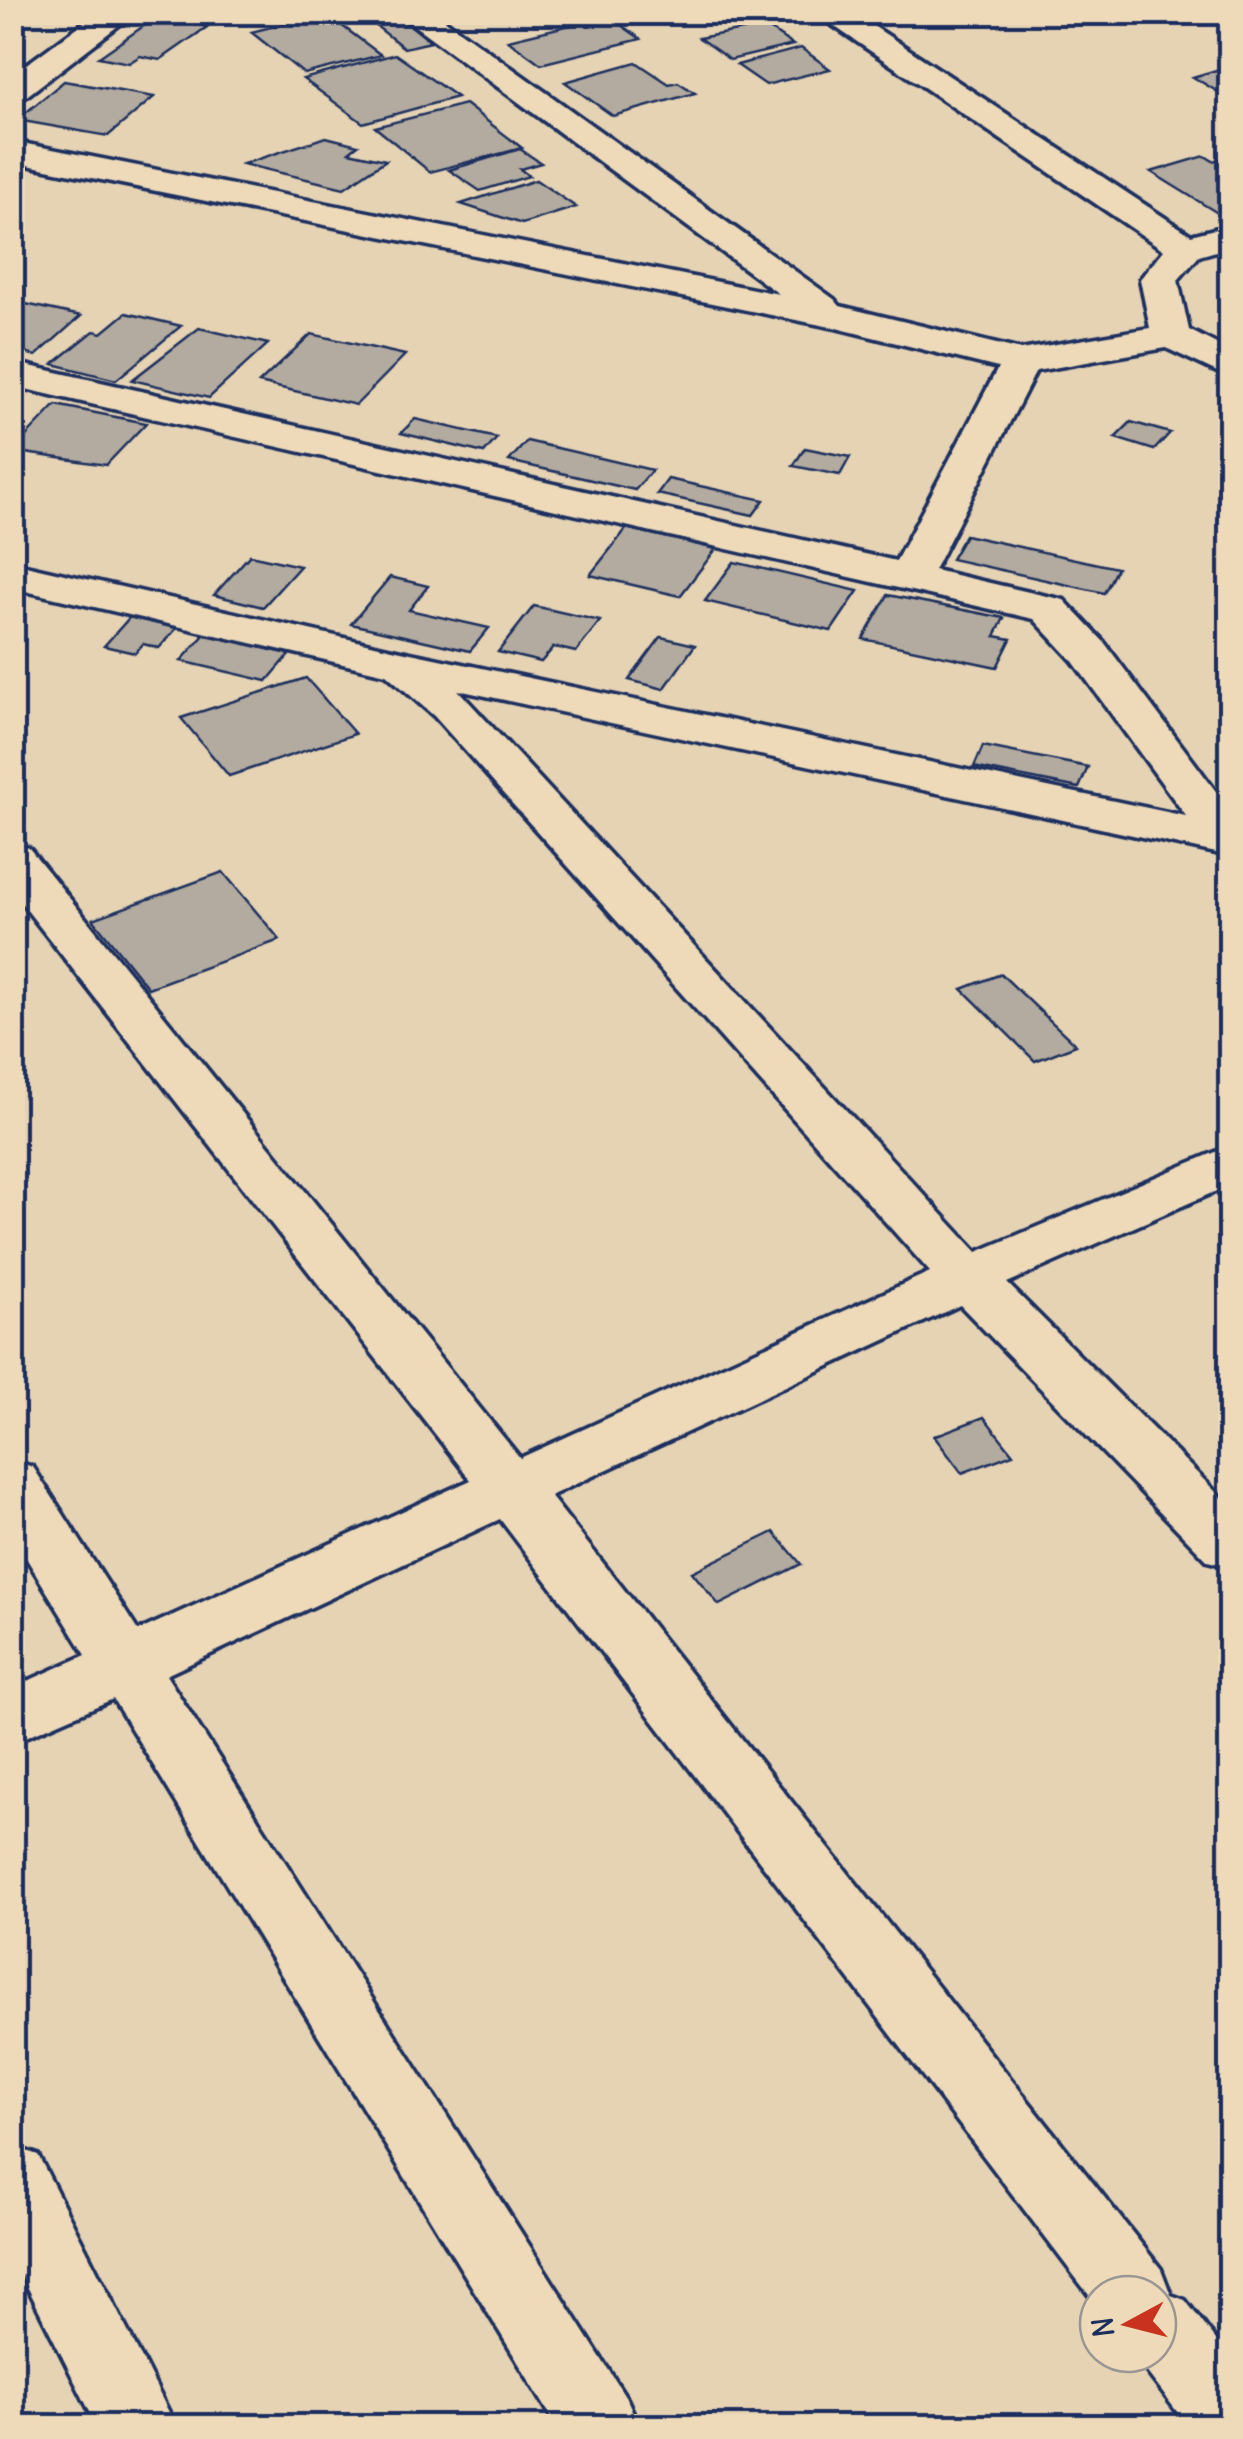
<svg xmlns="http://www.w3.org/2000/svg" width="1243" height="2439" viewBox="0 0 1243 2439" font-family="Delius,sans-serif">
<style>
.building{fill:#b3ab9f;stroke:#1b2f5e;stroke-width:2.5}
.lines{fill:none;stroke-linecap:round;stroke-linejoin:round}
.minor-casing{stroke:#1b2f5e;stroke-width:7}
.minor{fill:#eedab8;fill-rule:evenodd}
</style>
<rect width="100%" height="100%" fill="#e6d3b4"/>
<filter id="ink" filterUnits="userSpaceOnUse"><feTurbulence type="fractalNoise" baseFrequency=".01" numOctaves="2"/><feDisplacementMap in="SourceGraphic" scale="20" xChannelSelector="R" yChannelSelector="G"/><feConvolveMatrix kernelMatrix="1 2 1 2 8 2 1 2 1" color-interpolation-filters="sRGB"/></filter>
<g filter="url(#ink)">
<g class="building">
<polygon points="331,12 349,12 355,17 337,22 381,55 304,74 251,32"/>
<polygon points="394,12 431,42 404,48 361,14"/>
<polygon points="158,16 207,27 160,60 140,56 129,63 99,57"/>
<polygon points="608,16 641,39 541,64 508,40"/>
<polygon points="765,26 793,45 730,60 699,38"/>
<polygon points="801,48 830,69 766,85 737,65"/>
<polygon points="395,54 457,97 363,123 303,79"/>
<polygon points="636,62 669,84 678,82 695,93 613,116 565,82"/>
<polygon points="1230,66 1230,99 1193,77"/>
<polygon points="64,81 154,97 108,136 17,120"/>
<polygon points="465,104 522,148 430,172 375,127"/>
<polygon points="326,137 358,145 349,152 386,160 344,188 243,164"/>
<polygon points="520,149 541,163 520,169 529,176 480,191 449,170"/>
<polygon points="1205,156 1213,161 1230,156 1230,215 1224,217 1151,172"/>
<polygon points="536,180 576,207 522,224 461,204"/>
<polygon points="12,301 81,316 36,356 12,350"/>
<polygon points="126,313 181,326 116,380 53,364 94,331 102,333"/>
<polygon points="199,328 268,344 209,398 132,380"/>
<polygon points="311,334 405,355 356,405 259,383"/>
<polygon points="56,405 146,423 106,465 12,451"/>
<polygon points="415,419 497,438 484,453 401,433"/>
<polygon points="1131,422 1170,433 1154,450 1115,438"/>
<polygon points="527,441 652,470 635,490 509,461"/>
<polygon points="805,448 850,457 840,475 793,466"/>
<polygon points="668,479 764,500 753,515 657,494"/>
<polygon points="627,528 716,549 680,596 590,575"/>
<polygon points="965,535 1117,568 1104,593 951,559"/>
<polygon points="250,555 300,566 263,607 214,595"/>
<polygon points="734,562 858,591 831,631 705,601"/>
<polygon points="390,577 428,586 409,610 489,628 470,651 351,624"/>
<polygon points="888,595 1004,618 995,636 1011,639 997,667 863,639"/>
<polygon points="534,606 600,621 576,652 554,647 541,662 498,652"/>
<polygon points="130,617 177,628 159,648 143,644 135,653 104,646"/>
<polygon points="205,634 290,654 267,681 181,661"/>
<polygon points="661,637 695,645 664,689 629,680"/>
<polygon points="306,678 355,734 229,776 181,718"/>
<polygon points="983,746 1088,767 1079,788 974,767"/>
<polygon points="223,872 280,940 148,988 93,919"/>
<polygon points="1001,974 1076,1045 1035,1061 962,989"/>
<polygon points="984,1417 1013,1454 962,1473 934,1436"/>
<polygon points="774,1532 801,1564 719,1605 692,1572"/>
</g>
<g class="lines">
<defs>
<g id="minor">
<polygon points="98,12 136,12 24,98 12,101 12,75"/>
<polygon points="396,12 434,12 834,299 840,306 1021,350 1150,328 1140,279 1164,250 813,12 852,12 1191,235 1230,225 1230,247 1199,256 1178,280 1189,330 1230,351 1230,378 1166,348 1036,371 934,570 1064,600 1104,642 1230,810 1230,856 458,690 977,1252 1230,1146 1230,1185 1007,1283 1230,1506 1230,1567 1208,1561 960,1305 550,1496 1161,2269 1171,2295 1185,2300 1230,2358 1230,2426 1188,2426 1133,2354 1158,2354 1158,2294 1098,2294 1098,2307 500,1519 166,1675 627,2399 639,2426 557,2426 113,1699 12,1743 12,1688 86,1655 12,1535 12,1460 33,1467 138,1631 471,1480 12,891 12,843 29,848 520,1458 930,1272 434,716 386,674 12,588 12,562 401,651 1186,816 1072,660 1034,619 12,386 12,362 896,561 998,368 836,328 12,162 12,141 779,294"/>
<polygon points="12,2146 38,2155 176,2426 97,2426 12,2256"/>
</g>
</defs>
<use href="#minor" class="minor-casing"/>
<use href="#minor" class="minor"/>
</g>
</g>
<rect width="1243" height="2439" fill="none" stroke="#eedab8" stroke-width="50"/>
<rect x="25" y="25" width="1193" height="2389" fill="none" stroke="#1b2f5e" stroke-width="4" filter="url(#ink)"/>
<g transform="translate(1128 2324) rotate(263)"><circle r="48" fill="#eedab8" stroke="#9a9694" stroke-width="2.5"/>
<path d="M0-8L18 38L0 25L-18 38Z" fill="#c8321e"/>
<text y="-15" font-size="28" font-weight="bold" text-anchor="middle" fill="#1b2f5e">N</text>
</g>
</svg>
